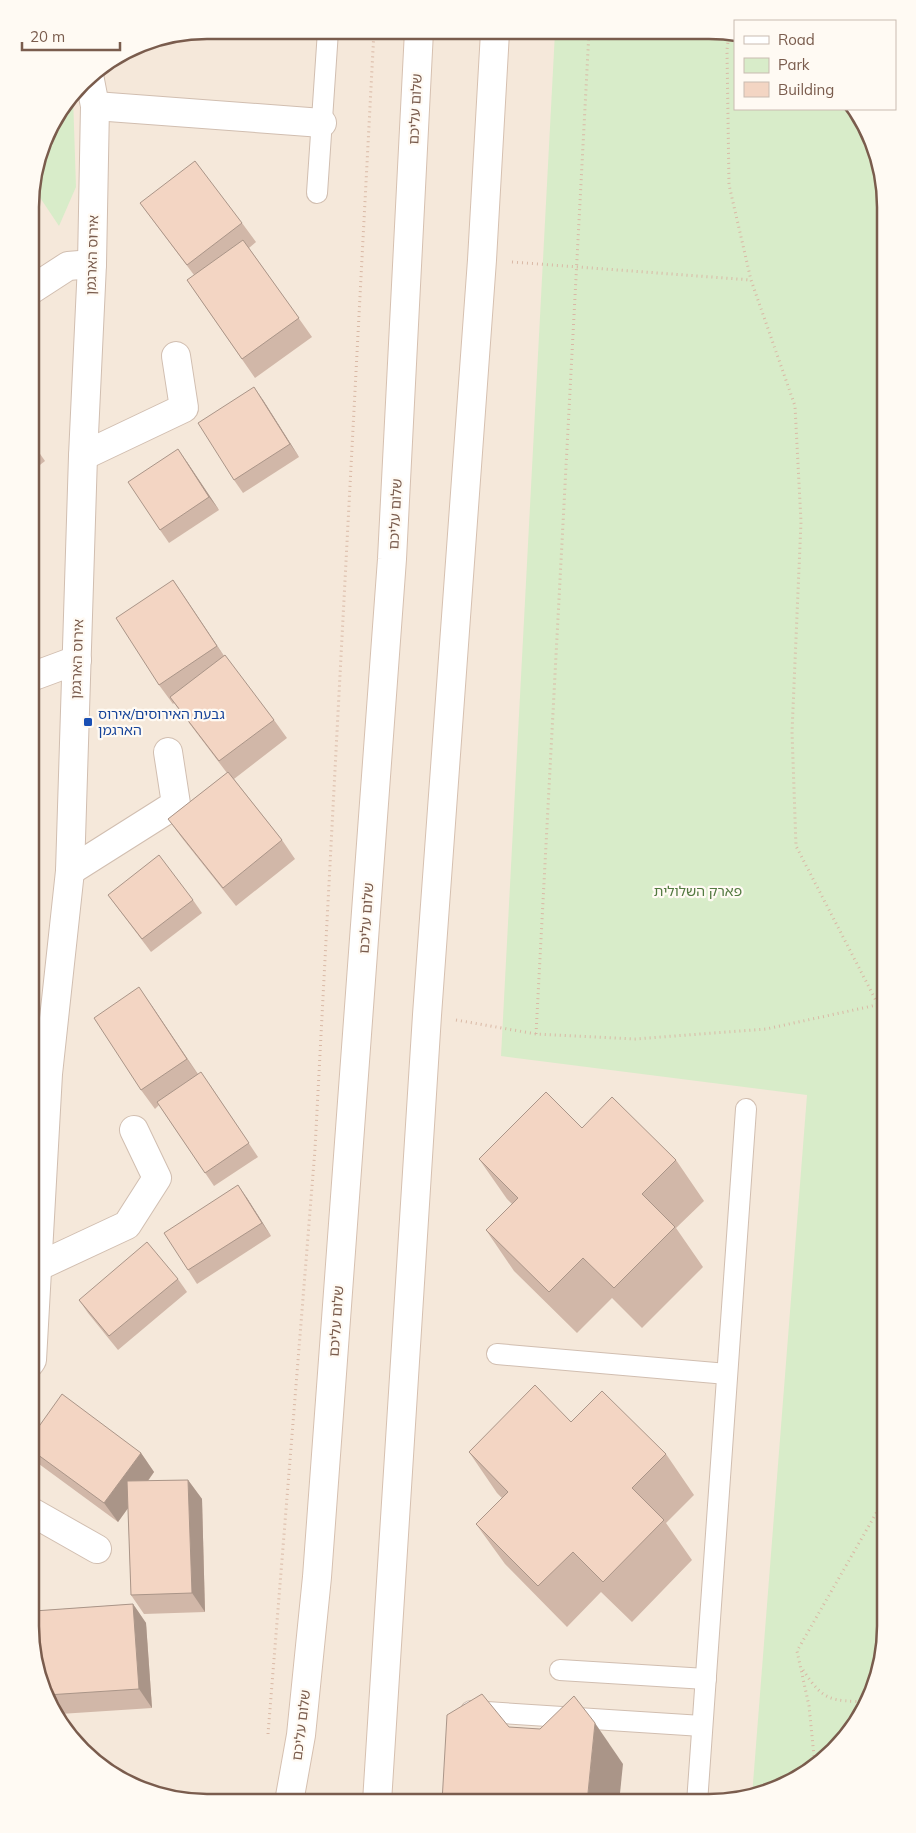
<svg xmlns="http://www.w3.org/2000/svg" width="916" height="1833" viewBox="0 0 916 1833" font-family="Mulish,'Noto Sans Hebrew',sans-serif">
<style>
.residential{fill:#f5e8da}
.green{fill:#d8ecc9}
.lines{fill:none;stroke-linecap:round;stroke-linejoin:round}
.service-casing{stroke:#d1beb0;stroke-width:22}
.minor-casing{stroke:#d1beb0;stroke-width:30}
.secondary-casing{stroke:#d6c0b0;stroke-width:30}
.path{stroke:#d9b8a5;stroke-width:3;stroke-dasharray:1 4;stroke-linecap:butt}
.service{stroke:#fff;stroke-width:20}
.minor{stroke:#fff;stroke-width:28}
.secondary{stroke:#fff;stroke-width:28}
.wall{fill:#d1b7a8}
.shaded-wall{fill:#aa9588}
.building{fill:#f3d5c3;stroke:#aa9588}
.transit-dot{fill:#1a4fb4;stroke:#fffaf3;stroke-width:2}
.labels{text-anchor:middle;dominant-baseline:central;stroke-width:4.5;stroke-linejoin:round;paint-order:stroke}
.street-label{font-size:14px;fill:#7a5c4d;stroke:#fffaf3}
.transit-label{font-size:14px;fill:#164399;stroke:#fffaf3;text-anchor:start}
.park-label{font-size:14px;fill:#537a41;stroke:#fffaf3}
.rim{fill:none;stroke:#7a5c4d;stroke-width:2.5}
</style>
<rect width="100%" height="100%" fill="#fdf6ec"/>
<polygon class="residential" points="206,30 735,33 735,109 849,109 877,150 886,206 886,1638 873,1694 849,1734 808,1773 766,1794 710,1803 183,1801 139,1789 90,1759 39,1683 30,1627 31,184 48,128 90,74 139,43"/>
<g class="green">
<path d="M555,32l180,1v76h114l28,41 9,56v1432c-5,18 -7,39 -13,56 -19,46 -72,94 -121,102l55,-701 -306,-39z"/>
<polygon points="73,96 76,187 59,226 31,184 48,128"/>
</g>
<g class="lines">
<defs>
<g id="service">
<polyline points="317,193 328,31"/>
<polyline points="497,1354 727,1374"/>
<polyline points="560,1670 706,1679"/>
<polyline points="471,1711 702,1726"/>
<polyline points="697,1803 746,1109"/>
</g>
<g id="minor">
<polyline points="95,106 322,123"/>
<polyline points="31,290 68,266 92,264"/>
<polyline points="83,456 184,408 176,356"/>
<polyline points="31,677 77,660"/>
<polyline points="70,871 176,804 168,752"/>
<polyline points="37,1267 127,1225 157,1178 134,1130"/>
<polyline points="30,1363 32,1360 48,1074 70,871 83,456 92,264 95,106 89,75"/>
<polyline points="30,1511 97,1549"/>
</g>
<g id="secondary">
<polyline points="289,1802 301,1735 317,1577 392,559 419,31"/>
<polyline points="377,1802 427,1015 482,260 495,32"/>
</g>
</defs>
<use href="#service" class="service-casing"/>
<use href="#minor" class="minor-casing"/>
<use href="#secondary" class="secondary-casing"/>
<g class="path">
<polyline points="729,33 727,50 729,185 751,280 795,406 801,522 792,732 796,846 886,1020"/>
<polyline points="512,262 751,280"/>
<polyline points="456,1020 536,1034 635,1039 766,1029 886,1003"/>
<polyline points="536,1034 589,32"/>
<path d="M803,1670c22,33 28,30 65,32"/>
<polyline points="268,1734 315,1149 374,31"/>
<polyline points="815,1766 809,1706 797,1651 886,1496"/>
</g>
<use href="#service" class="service"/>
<use href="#minor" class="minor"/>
<use href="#secondary" class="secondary"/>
</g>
<g class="wall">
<polygon points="140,203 242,223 256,242 249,248 312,337 255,378 187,280 194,275"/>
<polygon points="31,227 38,236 31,240"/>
<polygon points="263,400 299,457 243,493 234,480"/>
<polygon points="31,441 45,461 31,472"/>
<polygon points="187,462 219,510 169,543 160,530"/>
<polygon points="173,580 224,656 274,720 287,738 234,779 282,840 295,859 236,906 182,838 168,819 227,773 174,703 173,704 159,685"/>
<polygon points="108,895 193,900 202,913 151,952"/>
<polygon points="152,1006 198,1074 210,1085 258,1157 214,1186 159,1105 155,1109 141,1090"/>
<polygon points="582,1128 676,1160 704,1201 676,1228 703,1267 642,1328 612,1298 577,1333 514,1271 486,1230 512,1204 507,1199 479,1159"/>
<polygon points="247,1198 271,1236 197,1284 188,1270"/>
<polygon points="178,1279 187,1292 118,1350 88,1313 79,1300"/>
<polygon points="571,1422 666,1454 694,1495 666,1523 692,1560 632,1622 601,1592 567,1627 505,1564 476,1524 502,1498 497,1493 469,1452"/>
<polygon points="30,1439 141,1453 154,1472 148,1481 188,1480 202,1499 205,1612 144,1614 131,1595 128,1508 118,1522 39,1464 30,1452"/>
<polygon points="133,1604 146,1623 152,1708 60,1714 39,1683 37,1648 34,1651 30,1627 34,1611"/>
</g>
<g class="shaded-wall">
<polygon points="254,387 263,400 299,457 290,444"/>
<polygon points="178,449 187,462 219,510 209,497"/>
<polygon points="173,580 186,599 230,665 217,646"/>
<polygon points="139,987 152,1006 200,1078 187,1059"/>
<polygon points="238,1185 247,1198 271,1236 262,1223"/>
<polygon points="141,1453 154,1472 118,1522 104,1503"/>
<polygon points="188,1480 202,1499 205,1612 192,1593"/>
<polygon points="133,1604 146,1623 152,1708 139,1689"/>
<polygon points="35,1616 48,1635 34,1651 30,1627 30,1621"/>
<polygon points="595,1723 623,1764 619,1803 587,1803"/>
</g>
<g class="building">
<polygon points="195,161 242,223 187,265 140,203"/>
<polygon points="243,240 299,318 242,359 187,280"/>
<polygon points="254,387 290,444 234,480 198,423"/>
<polygon points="178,449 209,497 160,530 128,482"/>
<polygon points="173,580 217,646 159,685 116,618"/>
<polygon points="225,655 274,720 219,761 170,697"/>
<polygon points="228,772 282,840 223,888 168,819"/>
<polygon points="159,855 193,900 142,939 108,895"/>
<polygon points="139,987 187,1059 141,1090 94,1018"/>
<polygon points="201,1072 249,1143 205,1173 157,1102"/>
<polygon points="546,1092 582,1128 612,1097 676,1160 642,1194 675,1227 614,1288 583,1258 549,1292 486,1230 518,1198 479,1159"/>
<polygon points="238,1185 262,1223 188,1270 164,1233"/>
<polygon points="147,1242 178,1279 109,1336 79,1300"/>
<polygon points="535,1385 571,1422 602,1391 666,1454 632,1488 664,1520 603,1582 573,1552 538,1586 476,1524 508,1492 469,1452"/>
<polygon points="62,1394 141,1453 104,1503 30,1449 30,1439"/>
<polygon points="188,1480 192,1593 131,1595 127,1481"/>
<polygon points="133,1604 139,1689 47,1695 39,1683 35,1616 30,1621 30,1608 34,1611"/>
<polygon points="482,1694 509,1727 540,1729 574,1696 595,1723 587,1803 442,1802 447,1715"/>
</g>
<rect class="transit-dot" x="83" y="717" width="10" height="10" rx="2.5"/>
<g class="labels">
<g class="street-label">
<text transform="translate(415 109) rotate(-87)">שלום עליכם</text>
<text transform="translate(92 255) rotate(-88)">אירוס הארגמן</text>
<text transform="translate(395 514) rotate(-87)">שלום עליכם</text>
<text transform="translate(77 659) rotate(-88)">אירוס הארגמן</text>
<text transform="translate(366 918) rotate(-86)">שלום עליכם</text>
<text transform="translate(336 1321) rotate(-86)">שלום עליכם</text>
<text transform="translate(301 1725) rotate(-83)">שלום עליכם</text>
</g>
<g class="transit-label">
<text x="98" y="714">גבעת האירוסים/אירוס<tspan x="98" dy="16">הארגמן</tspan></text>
</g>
<g class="park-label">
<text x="698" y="891">פארק השלולית</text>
</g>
</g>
<path d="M0 0H916V1833H0ZM207 39H709A168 168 0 0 1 877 207V1626A168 168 0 0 1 709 1794H207A168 168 0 0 1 39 1626V207A168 168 0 0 1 207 39Z" fill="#fffaf3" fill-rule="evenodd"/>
<path class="rim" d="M207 39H709A168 168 0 0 1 877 207V1626A168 168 0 0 1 709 1794H207A168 168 0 0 1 39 1626V207A168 168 0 0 1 207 39Z"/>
<rect x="734" y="20" width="162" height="90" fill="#fffaf3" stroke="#cabbb1"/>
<rect x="744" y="36" width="25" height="8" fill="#ffffff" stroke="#cabbb1"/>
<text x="778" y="45" font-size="15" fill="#7a5c4d">Road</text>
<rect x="744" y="58" width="25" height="15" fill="#d8ecc9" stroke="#cabbb1"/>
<text x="778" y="70" font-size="15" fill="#7a5c4d">Park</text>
<rect x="744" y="82" width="25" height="15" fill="#f3d5c3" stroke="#cabbb1"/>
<text x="778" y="95" font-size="15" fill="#7a5c4d">Building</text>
<path d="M22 42v8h98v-8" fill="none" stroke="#7a5c4d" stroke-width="2.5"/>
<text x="30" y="42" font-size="15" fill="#7a5c4d" stroke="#fffaf3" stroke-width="4" paint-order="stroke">20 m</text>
</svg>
